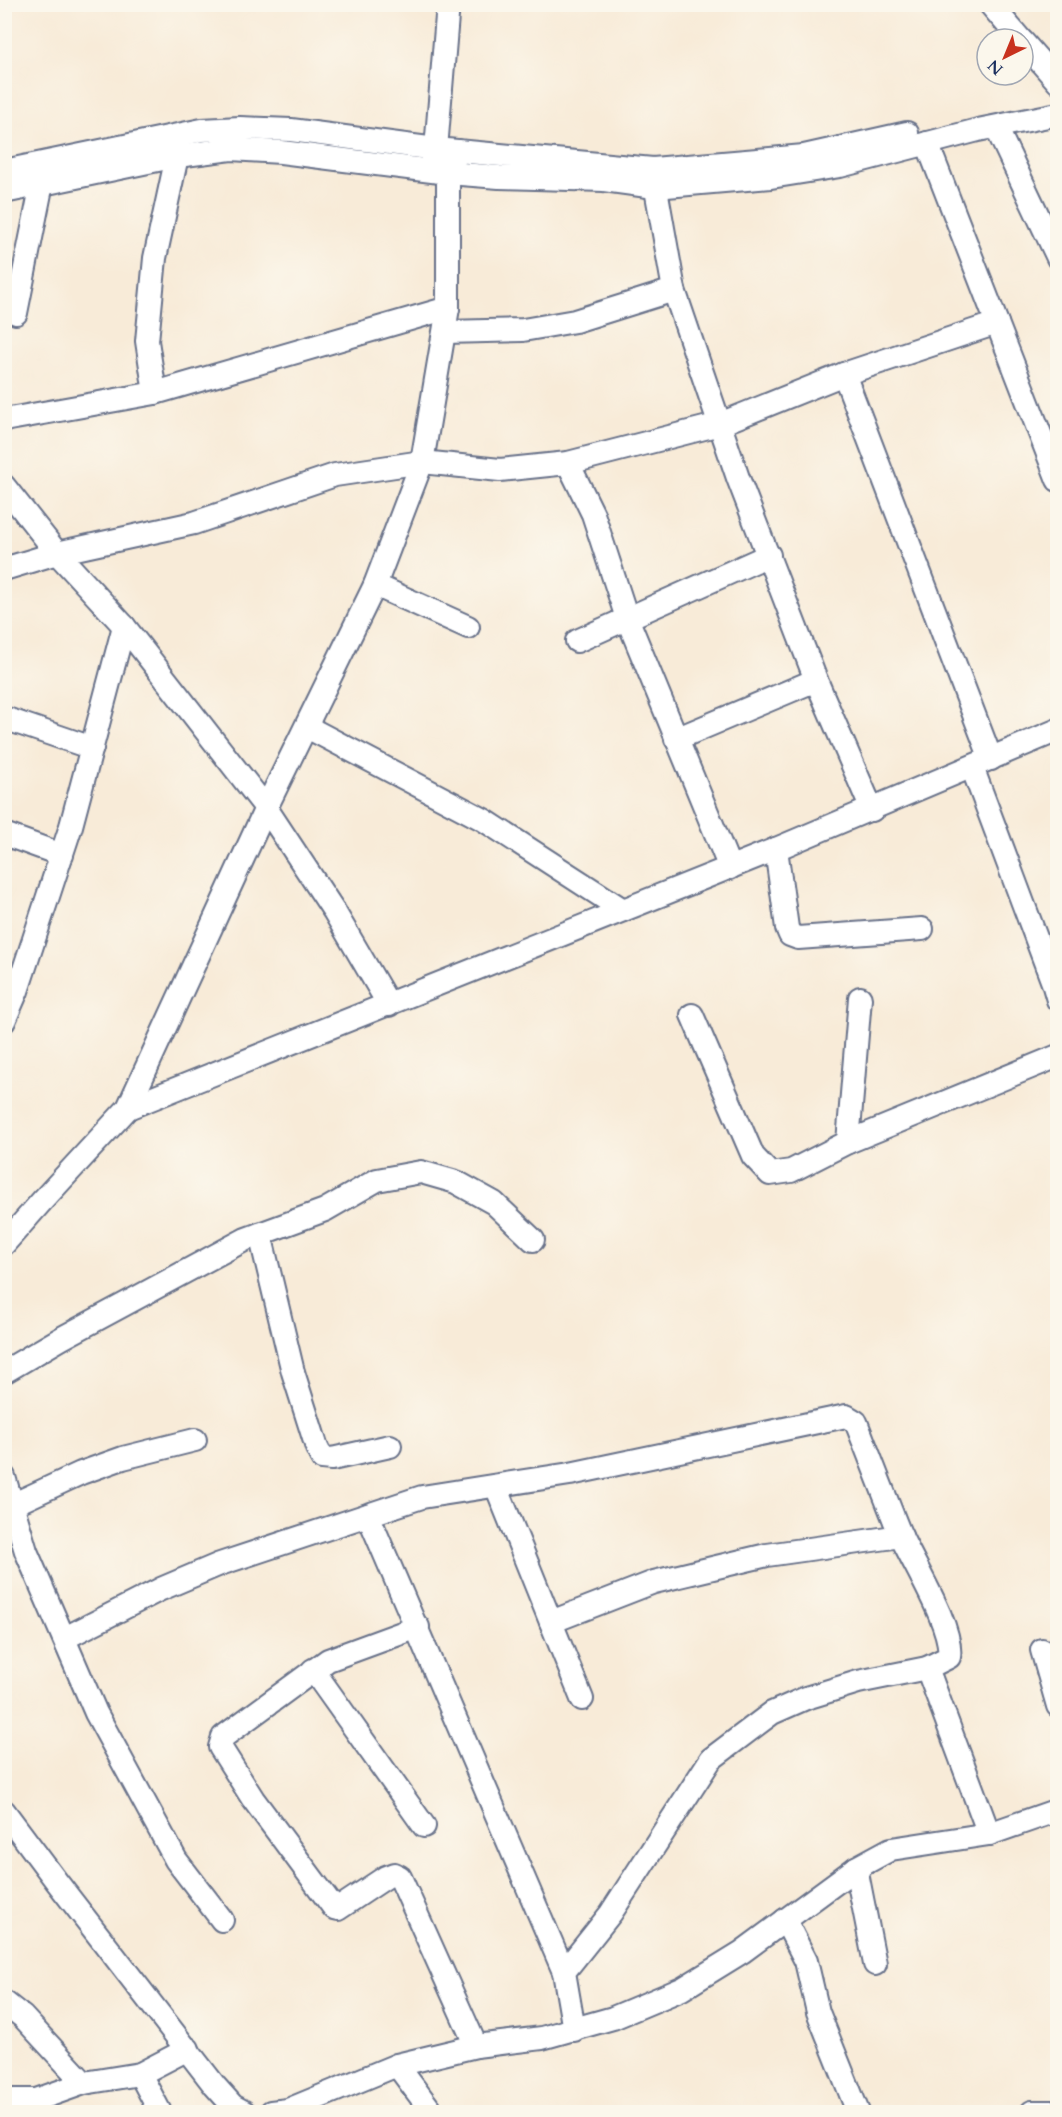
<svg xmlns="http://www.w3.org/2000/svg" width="1062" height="2117" viewBox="0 0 1062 2117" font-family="Cardo,serif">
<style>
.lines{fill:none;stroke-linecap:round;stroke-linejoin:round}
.minor-casing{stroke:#687189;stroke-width:26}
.minor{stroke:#fff;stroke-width:22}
</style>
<rect width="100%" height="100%" fill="#fbf7ec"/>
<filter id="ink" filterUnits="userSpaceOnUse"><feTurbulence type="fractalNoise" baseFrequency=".0167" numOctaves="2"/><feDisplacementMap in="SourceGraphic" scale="12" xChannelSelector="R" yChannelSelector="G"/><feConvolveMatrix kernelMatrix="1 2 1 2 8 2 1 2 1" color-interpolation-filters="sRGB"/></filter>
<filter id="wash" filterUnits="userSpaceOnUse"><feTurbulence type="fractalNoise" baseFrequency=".008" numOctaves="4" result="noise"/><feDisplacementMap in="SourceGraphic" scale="24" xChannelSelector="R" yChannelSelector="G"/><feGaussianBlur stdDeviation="1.35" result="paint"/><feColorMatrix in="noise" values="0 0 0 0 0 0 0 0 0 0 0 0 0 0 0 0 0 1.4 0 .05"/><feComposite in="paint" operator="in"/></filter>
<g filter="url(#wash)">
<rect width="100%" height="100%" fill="#f8ebd8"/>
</g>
<g filter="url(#ink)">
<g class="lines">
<defs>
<g id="minor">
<polyline points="990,4 1020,39"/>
<polyline points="1023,42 1058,82"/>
<polyline points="996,127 1058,258"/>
<polyline points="927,143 1058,480"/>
<polyline points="431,163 436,149 448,4"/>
<polyline points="4,171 202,130 240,128 291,130 436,149 653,169 804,156 907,133"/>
<polyline points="653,172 674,290 738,478 816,680 872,810"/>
<polyline points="4,192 177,156 231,149 281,152 448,173 499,177 604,180 655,187 771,177 840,166 978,130 1058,114"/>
<polyline points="16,313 42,183"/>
<polyline points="445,332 523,330 575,321 674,290"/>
<polyline points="844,374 997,323"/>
<polyline points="155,393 147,341 155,258 177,156"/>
<polyline points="4,420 155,393 448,308"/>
<polyline points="568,463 593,514 627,618 730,868"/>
<polyline points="4,486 57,553 124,626 266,808 334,911 389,1005"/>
<polyline points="4,569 57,553 194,523 335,475 422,462 500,470 568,463 720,424 844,374 991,759"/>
<polyline points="375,585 468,627"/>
<polyline points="577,641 769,555"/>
<polyline points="4,718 92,748"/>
<polyline points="307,727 484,820 623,910"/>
<polyline points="676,739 816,680"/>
<polyline points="972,767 1053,983 1058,1000"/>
<polyline points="4,834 62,855"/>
<polyline points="776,849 787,928 790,935 798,938 922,929"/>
<polyline points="692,1015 753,1156 770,1174 791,1171 848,1142 1058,1056"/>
<polyline points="4,1021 17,991 71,826 124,626"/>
<polyline points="128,1108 776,849 1058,730"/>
<polyline points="848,1142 860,998"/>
<polyline points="260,1234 293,1372 317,1448 322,1458 332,1459 390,1446"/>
<polyline points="4,1244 42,1201 128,1108 266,808 375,585 422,462 448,308 448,173 458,151"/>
<polyline points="4,1372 62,1338 246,1239 325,1210 377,1180 421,1172 456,1182 494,1203 533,1240"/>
<polyline points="4,1477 26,1551 96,1713 176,1860 222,1920"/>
<polyline points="496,1486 582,1699"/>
<polyline points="12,1505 81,1473 123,1458 195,1440"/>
<polyline points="368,1515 564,1972"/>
<polyline points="551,1622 654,1582 767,1555 901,1536"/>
<polyline points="418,1627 328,1660 223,1737 220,1747 253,1799 334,1908 338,1909 386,1877 394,1874 400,1877 476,2046"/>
<path d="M65,1638l96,-49 59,-25 202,-67 148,-23 276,-58 10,6c15,38 29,75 44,112 13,30 54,94 49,123l-22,11 -69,14 -52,16 -34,15 -61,46 -100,154 -47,59 10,58"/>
<polyline points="1042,1650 1058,1706"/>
<polyline points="927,1668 989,1834"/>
<polyline points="313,1670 424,1826"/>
<polyline points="4,1811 57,1882 215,2086 233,2106 244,2112"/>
<polyline points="856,1868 875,1964"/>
<polyline points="785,1920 806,1961 818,2012 858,2112"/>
<polyline points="4,2002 23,2017 84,2083"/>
<polyline points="397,2065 432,2112"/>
<polyline points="140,2074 160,2112"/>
<polyline points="4,2100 36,2100 84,2083 140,2074 188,2049"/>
<polyline points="271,2112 288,2110 397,2065 476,2046 542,2038 613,2018 682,1989 742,1952 856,1868 891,1849 989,1834 1058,1810"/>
<polyline points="1032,2112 1058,2112"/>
</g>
</defs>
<use href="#minor" class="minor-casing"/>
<use href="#minor" class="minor"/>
</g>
</g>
<rect width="1062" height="2117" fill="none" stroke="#fbf7ec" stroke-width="24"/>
<g transform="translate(1005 57) rotate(223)"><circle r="28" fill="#fbf7ec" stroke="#a1a7b3" stroke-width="1.5"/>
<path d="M0-4.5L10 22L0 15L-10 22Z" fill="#c8321e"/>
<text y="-9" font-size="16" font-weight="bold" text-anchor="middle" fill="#1b2f5e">N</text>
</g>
</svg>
